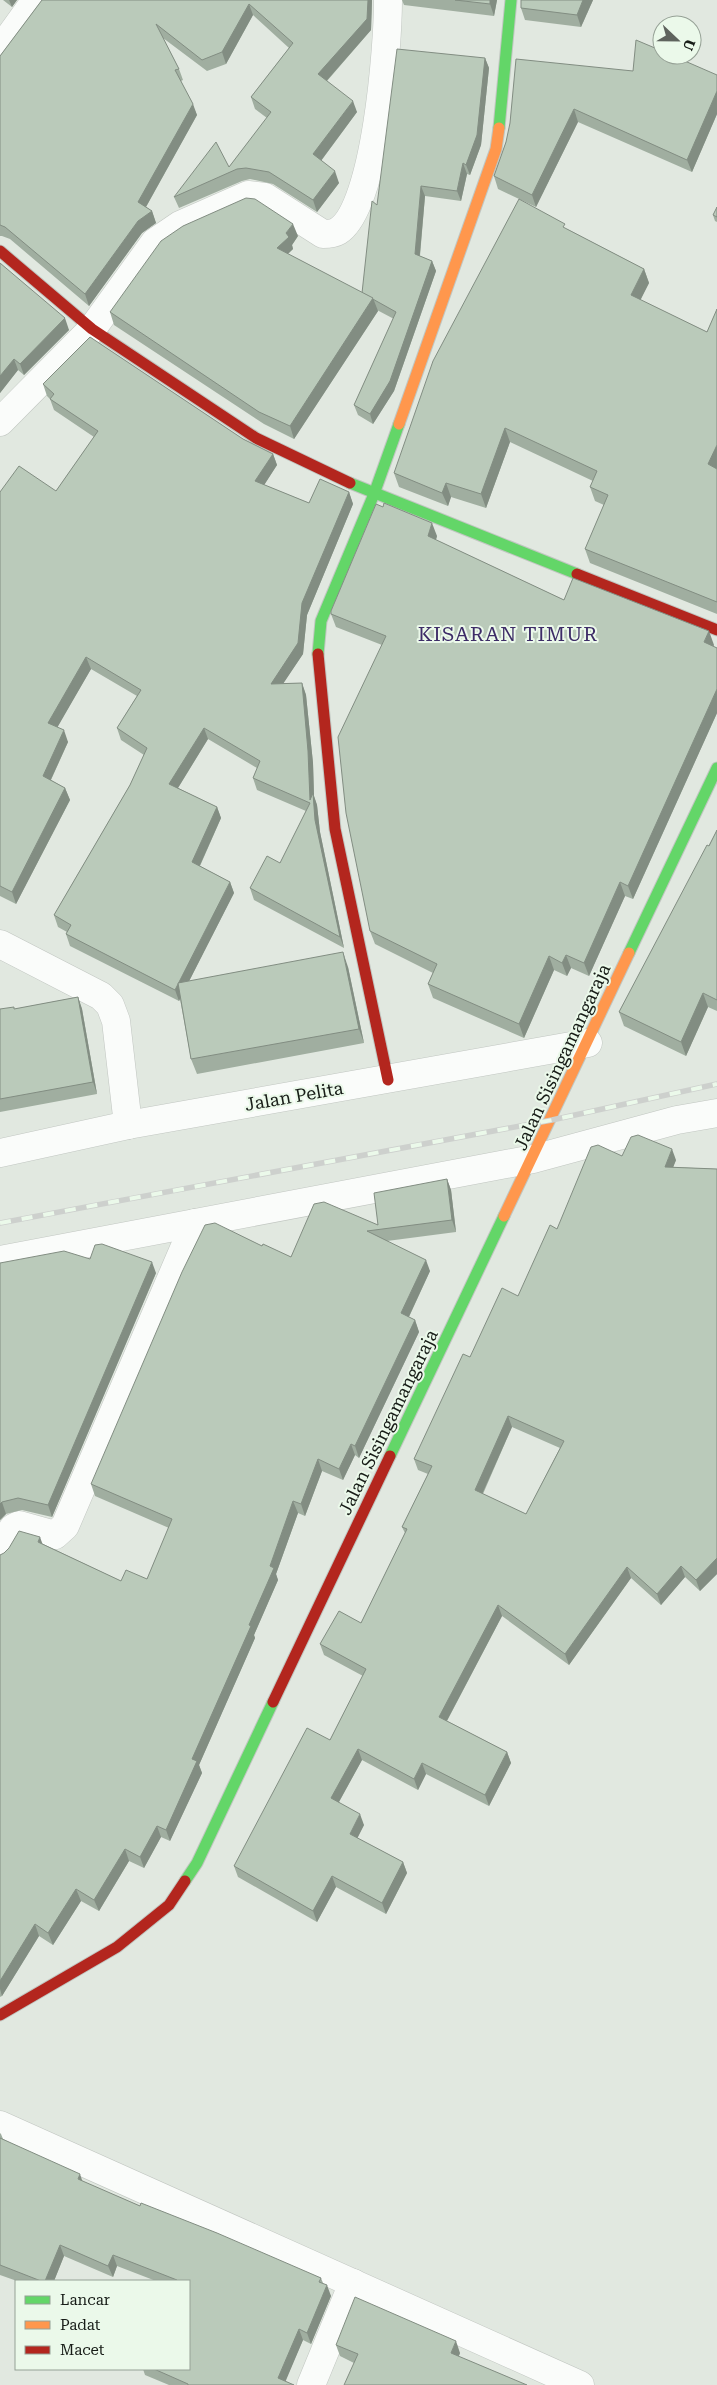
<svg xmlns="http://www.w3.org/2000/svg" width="717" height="2385" viewBox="0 0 717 2385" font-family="'Roboto Serif',serif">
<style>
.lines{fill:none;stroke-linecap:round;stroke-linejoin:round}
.street-casing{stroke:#c1c6c1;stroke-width:29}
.fast-casing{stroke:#c1c6c1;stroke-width:13}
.slow-casing{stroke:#c1c6c1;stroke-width:13}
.jam-casing{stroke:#c1c6c1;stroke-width:13}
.street{stroke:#fafcfa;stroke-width:28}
.fast{stroke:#63d668;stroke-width:11}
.slow{stroke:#ff974d;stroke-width:11}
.jam{stroke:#b3261e;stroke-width:11}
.rail-casing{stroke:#cdd0cd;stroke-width:5.5}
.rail{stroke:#ebf9ea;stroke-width:4;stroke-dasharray:11;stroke-linecap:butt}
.wall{fill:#a0aea0;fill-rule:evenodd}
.shaded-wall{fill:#828d82}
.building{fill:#bacaba;stroke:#828d82;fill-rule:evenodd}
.labels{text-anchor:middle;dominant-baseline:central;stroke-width:4;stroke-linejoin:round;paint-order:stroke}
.street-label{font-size:18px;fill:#171c17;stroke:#ebf9ea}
.quarter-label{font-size:20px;letter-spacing:1px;fill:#3d2c67;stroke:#ebf9ea}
</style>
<rect width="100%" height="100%" fill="#e1e8e0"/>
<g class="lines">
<defs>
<g id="street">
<polyline points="0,50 36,0"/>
<path d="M0,422l92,-93 63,-87 25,-17 68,-30 17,2 58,37c5,0 10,0 15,-3 38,-23 50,-186 50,-231"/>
<polyline points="0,944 101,996 110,1005 116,1021 128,1125"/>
<polyline points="0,1153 128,1125 588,1043"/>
<polyline points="0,1260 533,1159 677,1120 717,1113"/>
<polyline points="0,1552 13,1528 19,1525 55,1535 65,1526 195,1223"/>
<polyline points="0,2125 580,2385"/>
<polyline points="311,2385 353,2283"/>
</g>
<g id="fast">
<polyline points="499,128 511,0"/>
<polyline points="350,483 577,574"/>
<polyline points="318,654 321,621 374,494 399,424"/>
<polyline points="629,953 717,768"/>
<polyline points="390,1456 504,1216"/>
<polyline points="185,1881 197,1863 273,1702"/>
</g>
<g id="slow">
<polyline points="399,424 496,149 499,128"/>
<polyline points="504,1216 629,953"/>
</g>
<g id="jam">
<polyline points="0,251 92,329 256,438 350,483"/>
<polyline points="577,574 717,630"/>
<polyline points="318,654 335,829 388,1080"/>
<polyline points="273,1702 390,1456"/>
<polyline points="0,2015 117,1947 169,1905 185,1881"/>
</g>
</defs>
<use href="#street" class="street-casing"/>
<use href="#fast" class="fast-casing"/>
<use href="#slow" class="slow-casing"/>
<use href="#jam" class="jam-casing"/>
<use href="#street" class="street"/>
<use href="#fast" class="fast"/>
<use href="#slow" class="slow"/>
<use href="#jam" class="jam"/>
<defs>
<polyline id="rail" points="0,1223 552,1120 717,1084"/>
</defs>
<use href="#rail" class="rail-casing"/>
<use href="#rail" class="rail"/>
</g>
<g class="wall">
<polygon points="3,0 17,0 12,7"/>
<polygon points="42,0 372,0 371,30 327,81 357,112 321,161 339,183 317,212 273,184 250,179 242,181 179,208 174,197 229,167 267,118 255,109 251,97 289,48 253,15 226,64 207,71 163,38 179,69 183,80 181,81 197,115 146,207 152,211 156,223 142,233 89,306 10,239 2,236 0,236 0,56"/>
<polygon points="402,0 497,0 494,16 404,5"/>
<polygon points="521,0 593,0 581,27 525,20 521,8"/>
<polygon points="485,58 489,68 481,145 470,175 467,174 461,201 425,196 420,256 432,261 436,271 394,391 373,424 358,415 354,405 394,319 377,310 378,311 294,439 264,424 114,325 110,312 298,236 292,245 293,249 288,254 362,293 377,205"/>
<polygon points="633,71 717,75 717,114 692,172 578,122 536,207 498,189 494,176 506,142"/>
<polygon points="717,207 717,222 715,221 713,215"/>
<polygon points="567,229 644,269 649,283 640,300 707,332 717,309 717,614 590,563 585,549 604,505 595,501 590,487 593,481 510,442 486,508 451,497 448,506 399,487 394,473"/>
<polygon points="0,263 69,330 24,375 18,370 0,393"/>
<polygon points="43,384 243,439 273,454 277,465 264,485 309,503 349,492 353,504 307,615 303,654 283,683 302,683 306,695 313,763 314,796 317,805 320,832 344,948 254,900 250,888 280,863 306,811 257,790 253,778 257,768 208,739 178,788 217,807 221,818 200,866 230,882 234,893 189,981 348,967 364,1043 197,1074 191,1059 180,999 179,1001 70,946 66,934 67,932 58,927 54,915 130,785 144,755 121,740 117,728 137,696 91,669 57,727 68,742 51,780 65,788 70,800 16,904 0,896 0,492 56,491 94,437 54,410 50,399 47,396"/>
<polygon points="383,507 437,536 436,540 564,600 714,645 713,646 717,648 717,713 633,899 625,896 589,976 571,968 567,976 554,970 524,1038 433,998 428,984 433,973 375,944 370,931 382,645 336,627 331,614"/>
<polygon points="717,830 717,1011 708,1007 686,1056 624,1026 619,1012"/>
<polygon points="78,997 82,1009 97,1094 0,1112 0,1009 15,1009"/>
<path d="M622,1156l54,4 -3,7 44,2v405l-17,17 -15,-14 -24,28 -30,-27 -62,87 -67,-49 -55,105 60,31 4,11 -22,43 -63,-32 -8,16 -56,-30 -23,42 25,23 -7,13 46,24 4,11 -21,41 -50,-27 -19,35 -79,-45 -4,-11 96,-126 33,-64 -39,-21 -4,-11 41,-21 44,-90 -3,-6 26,-53 -10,-4 -4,-11 56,-102 48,-61 39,-67zM512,1427l48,21 -34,66 -43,-20z"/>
<polygon points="447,1179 451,1190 456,1232 387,1241 430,1271 409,1317 415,1320 419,1332 359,1458 355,1455 343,1480 322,1471 305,1516 298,1513 276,1574 278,1580 254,1635 255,1638 199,1765 202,1773 170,1841 161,1837 144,1868 129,1861 99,1911 81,1901 53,1945 39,1936 2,1996 0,1997 0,1555 43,1544 121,1581 147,1579 169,1528 95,1496 91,1484 262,1246 291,1257 378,1225"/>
<polygon points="90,1259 156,1273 52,1517 22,1510 6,1514 0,1520 0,1263"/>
<polygon points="0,2133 1,2134 3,2139 83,2182 140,2206 321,2278 323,2283 331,2296 311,2344 303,2340 285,2381 294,2385 169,2385 145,2375 143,2369 189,2369 189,2281 156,2281 117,2266 113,2277 64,2256 54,2281 17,2281 0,2275"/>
<polygon points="336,2345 460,2353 459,2356 354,2363 340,2356"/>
</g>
<g class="shaded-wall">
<polygon points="9,0 17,0 12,7"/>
<polygon points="368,0 372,0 371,30 322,86 318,74"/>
<polygon points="490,0 497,0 494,16 490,4"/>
<polygon points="583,0 593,0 581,27 577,15"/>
<polygon points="249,4 253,15 226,64 222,52"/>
<polygon points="485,58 489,68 481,145 470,175 466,165"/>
<polygon points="717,91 717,114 692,172 687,160"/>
<polygon points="353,101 357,112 317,166 313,154"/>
<polygon points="193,104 197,115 142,214 138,202"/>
<polygon points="574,109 578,122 536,207 532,195"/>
<polygon points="463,163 467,174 461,201 457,191"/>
<polygon points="335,171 339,183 317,212 313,200"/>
<polygon points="421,186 425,196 419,264 415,254"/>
<polygon points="152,211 156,223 142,233 89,306 85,294 138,221"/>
<polygon points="293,224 298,236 292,245 293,249 281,260 277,248 286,233"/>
<polygon points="432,261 436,271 394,391 373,424 370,414"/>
<polygon points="644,269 649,283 636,309 631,295"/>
<polygon points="373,298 378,311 294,439 290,426"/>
<polygon points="65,318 69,330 24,375 20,364"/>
<polygon points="14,359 18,370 0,393 0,376"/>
<polygon points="505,428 510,442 486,508 481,494"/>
<polygon points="717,445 717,469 708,464"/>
<polygon points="273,454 277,465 259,493 255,481"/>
<polygon points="446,483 451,497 448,506 442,493"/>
<polygon points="349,492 353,504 307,615 303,654 275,696 271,684 302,603"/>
<polygon points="432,523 437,536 433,549 428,536"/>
<polygon points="709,631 714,645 709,655 704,642"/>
<polygon points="86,657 91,669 53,735 48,723"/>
<polygon points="302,683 306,695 313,763 314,796 317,805 320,832 344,948 340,937 310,800"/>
<polygon points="717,689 717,713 633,899 628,886"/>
<polygon points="204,728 208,739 173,796 169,784"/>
<polygon points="64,730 68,742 47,788 43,776"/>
<polygon points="65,788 70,800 16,904 12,892"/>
<polygon points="217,807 221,818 196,874 192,862"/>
<polygon points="230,882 234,893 179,1001 175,990"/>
<polygon points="620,882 625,896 589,976 584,963"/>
<polygon points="343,952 348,967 364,1043 359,1029"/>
<polygon points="566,955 571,968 567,976 562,963"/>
<polygon points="549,956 554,970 524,1038 519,1024"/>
<polygon points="703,993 708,1007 686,1056 681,1042"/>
<polygon points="78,997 82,1009 97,1094 93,1082"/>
<polygon points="672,1149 676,1160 669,1178 665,1167"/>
<polygon points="447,1179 451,1190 456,1232 452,1220"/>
<polygon points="426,1260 430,1271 405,1325 401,1313"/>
<polygon points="152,1262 156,1273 52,1517 48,1505"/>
<polygon points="415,1320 419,1332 359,1458 355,1446"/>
<polygon points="508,1416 512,1427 479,1501 475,1490"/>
<polygon points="351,1444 355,1455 343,1480 339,1469"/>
<polygon points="318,1459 322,1471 305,1516 301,1504"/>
<polygon points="293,1501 298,1513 276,1574 278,1580 254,1635 255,1638 199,1765 202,1773 170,1841 166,1830 192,1759 249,1625"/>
<polygon points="2,1502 6,1514 0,1520 0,1504"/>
<polygon points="40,1537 44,1548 38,1542"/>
<polygon points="717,1558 717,1574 700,1591 696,1580"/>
<polygon points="681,1566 685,1577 661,1605 657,1594"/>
<polygon points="627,1567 631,1578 569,1665 565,1654"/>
<polygon points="498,1605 502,1616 443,1728 439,1717"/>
<polygon points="358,1749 362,1760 335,1809 331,1798"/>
<polygon points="507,1752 511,1763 489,1806 485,1795"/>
<polygon points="422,1763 426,1774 418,1790 414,1779"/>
<polygon points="360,1814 364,1825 354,1845 350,1834"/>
<polygon points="157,1826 161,1837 144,1868 140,1857"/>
<polygon points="125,1849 129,1861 99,1911 94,1900"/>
<polygon points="403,1862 407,1873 386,1914 382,1903"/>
<polygon points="332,1876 336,1887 317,1922 313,1911"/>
<polygon points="76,1889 81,1901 53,1945 48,1933"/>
<polygon points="35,1924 39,1936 2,1996 0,1989 0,1981"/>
<polygon points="80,2174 84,2186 78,2179"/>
<polygon points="60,2245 64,2256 54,2281 45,2281"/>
<polygon points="113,2255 117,2266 113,2277 108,2266"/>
<polygon points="327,2285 331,2296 311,2344 307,2333"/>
<polygon points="299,2329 303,2340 284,2385 278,2378"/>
<polygon points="456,2341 460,2353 455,2364 451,2353"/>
</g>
<g class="building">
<polygon points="42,0 368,0 367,19 318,74 353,101 313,154 335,171 313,200 269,172 246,168 237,169 174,197 216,142 229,167 271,112 251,97 293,43 249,4 222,52 202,60 156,24 179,69 175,70 193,104 138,202 152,211 138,221 85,294 5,227 0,225 0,56"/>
<polygon points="455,0 490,0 490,4"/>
<polygon points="521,0 583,0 577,15 521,8"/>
<polygon points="636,40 662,51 662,55 671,55 717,75 717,91 687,160 574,109 532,195 494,176 506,142 510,123 516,59 633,71"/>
<polygon points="397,49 485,58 477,135 466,165 463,163 457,191 421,186 415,254 432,261 390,381 370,414 354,405 396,312 362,293 372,201 377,205"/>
<polygon points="246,198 255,199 293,224 286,233 289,237 277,248 373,298 290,426 259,412 110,312 161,241 183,226"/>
<polygon points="519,199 565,224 563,227 644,269 631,295 707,332 717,309 717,445 708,464 717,469 717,602 585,549 608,495 590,487 597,471 505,428 481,494 446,483 442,493 394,473 433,361"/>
<polygon points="717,207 717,217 713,215"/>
<polygon points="0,263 65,318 20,364 14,359 0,376"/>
<polygon points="90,337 243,439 273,454 255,481 309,503 320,479 349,492 302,603 298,643 271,684 302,683 308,751 310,800 313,793 315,820 340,937 250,888 267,856 280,863 310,803 253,778 260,761 204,728 169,784 217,807 192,862 230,882 175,990 66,934 71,925 54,915 130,785 147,748 117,728 141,690 86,657 48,723 64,730 43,776 65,788 12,892 0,886 0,492 19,466 56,491 98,431 50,399 54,394 43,384"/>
<polygon points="384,503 432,523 428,536 564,600 573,578 709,631 704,642 717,648 717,689 628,886 620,882 584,963 566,955 562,963 549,956 519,1024 428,984 437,964 370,931 346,813 338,737 386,636 331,614 331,611 376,504 383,507"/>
<polygon points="717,830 717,1000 703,993 681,1042 619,1012 707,845 709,846"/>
<polygon points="343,952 359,1029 191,1059 178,983"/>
<polygon points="78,997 93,1082 0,1099 0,1009 14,1007 14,1009"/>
<path d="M638,1135l34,14 -7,18 52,2v389l-21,22 -15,-14 -24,28 -30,-27 -62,87 -67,-49 -59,112 68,35 -22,43 -63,-32 -8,16 -56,-30 -27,49 29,16 -10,20 53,28 -21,41 -50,-27 -19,35 -79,-45 73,-138 23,12 36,-71 -46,-25 19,-33 22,12 46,-94 -5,-2 30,-61 -18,-7 49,-105 7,3 32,-69 16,8 32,-71 7,4 34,-82 7,-2 24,11 9,-19zM508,1416l56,25 -38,73 -51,-24z"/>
<polygon points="447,1179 452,1220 367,1231 426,1260 401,1313 415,1320 355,1446 351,1444 339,1469 318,1459 301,1504 293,1501 270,1566 274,1568 249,1625 251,1626 192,1759 197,1761 166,1830 157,1826 140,1857 125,1849 94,1900 76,1889 48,1933 35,1924 0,1981 0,1555 4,1553 9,1548 19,1531 40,1537 38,1542 121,1581 126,1570 147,1579 172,1519 91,1484 182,1272 205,1225 215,1223 262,1246 263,1244 291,1257 314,1204 324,1202 378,1225 374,1193"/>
<polygon points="102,1244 152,1262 48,1505 18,1498 2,1502 0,1504 0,1263 64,1251 90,1259 95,1245"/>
<polygon points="0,2138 80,2174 78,2179 140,2206 141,2203 217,2233 321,2278 319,2282 327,2285 307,2333 299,2329 278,2378 294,2385 188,2385 188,2384 154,2369 189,2369 189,2281 177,2281 177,2280 113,2255 108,2266 60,2245 45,2281 41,2281 0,2265"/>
<polygon points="355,2297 456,2341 451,2353 527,2385 344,2385 358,2354 336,2345"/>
</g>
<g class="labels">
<g class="street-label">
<text transform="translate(562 1057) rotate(-65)">Jalan Sisingamangaraja</text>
<text transform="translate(294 1096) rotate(-10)">Jalan Pelita</text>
<text transform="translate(388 1422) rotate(-64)">Jalan Sisingamangaraja</text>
</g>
<g class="quarter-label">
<text x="508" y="634">KISARAN TIMUR</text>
</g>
</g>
<rect x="15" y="2280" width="175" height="90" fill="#ebf9ea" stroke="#96a196"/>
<rect x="25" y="2296" width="25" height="8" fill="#63d668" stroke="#96a196"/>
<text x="60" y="2305" font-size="15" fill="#171c17">Lancar</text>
<rect x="25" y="2321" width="25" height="8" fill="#ff974d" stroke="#96a196"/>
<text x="60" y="2330" font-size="15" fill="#171c17">Padat</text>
<rect x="25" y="2346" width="25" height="8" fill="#b3261e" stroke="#96a196"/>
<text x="60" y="2355" font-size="15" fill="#171c17">Macet</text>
<g transform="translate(677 40) rotate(112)"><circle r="24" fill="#ebf9ea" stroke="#96a196"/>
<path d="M0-4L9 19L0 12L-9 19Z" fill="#5e635d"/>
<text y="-8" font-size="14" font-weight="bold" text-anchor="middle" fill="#171c17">U</text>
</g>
</svg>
